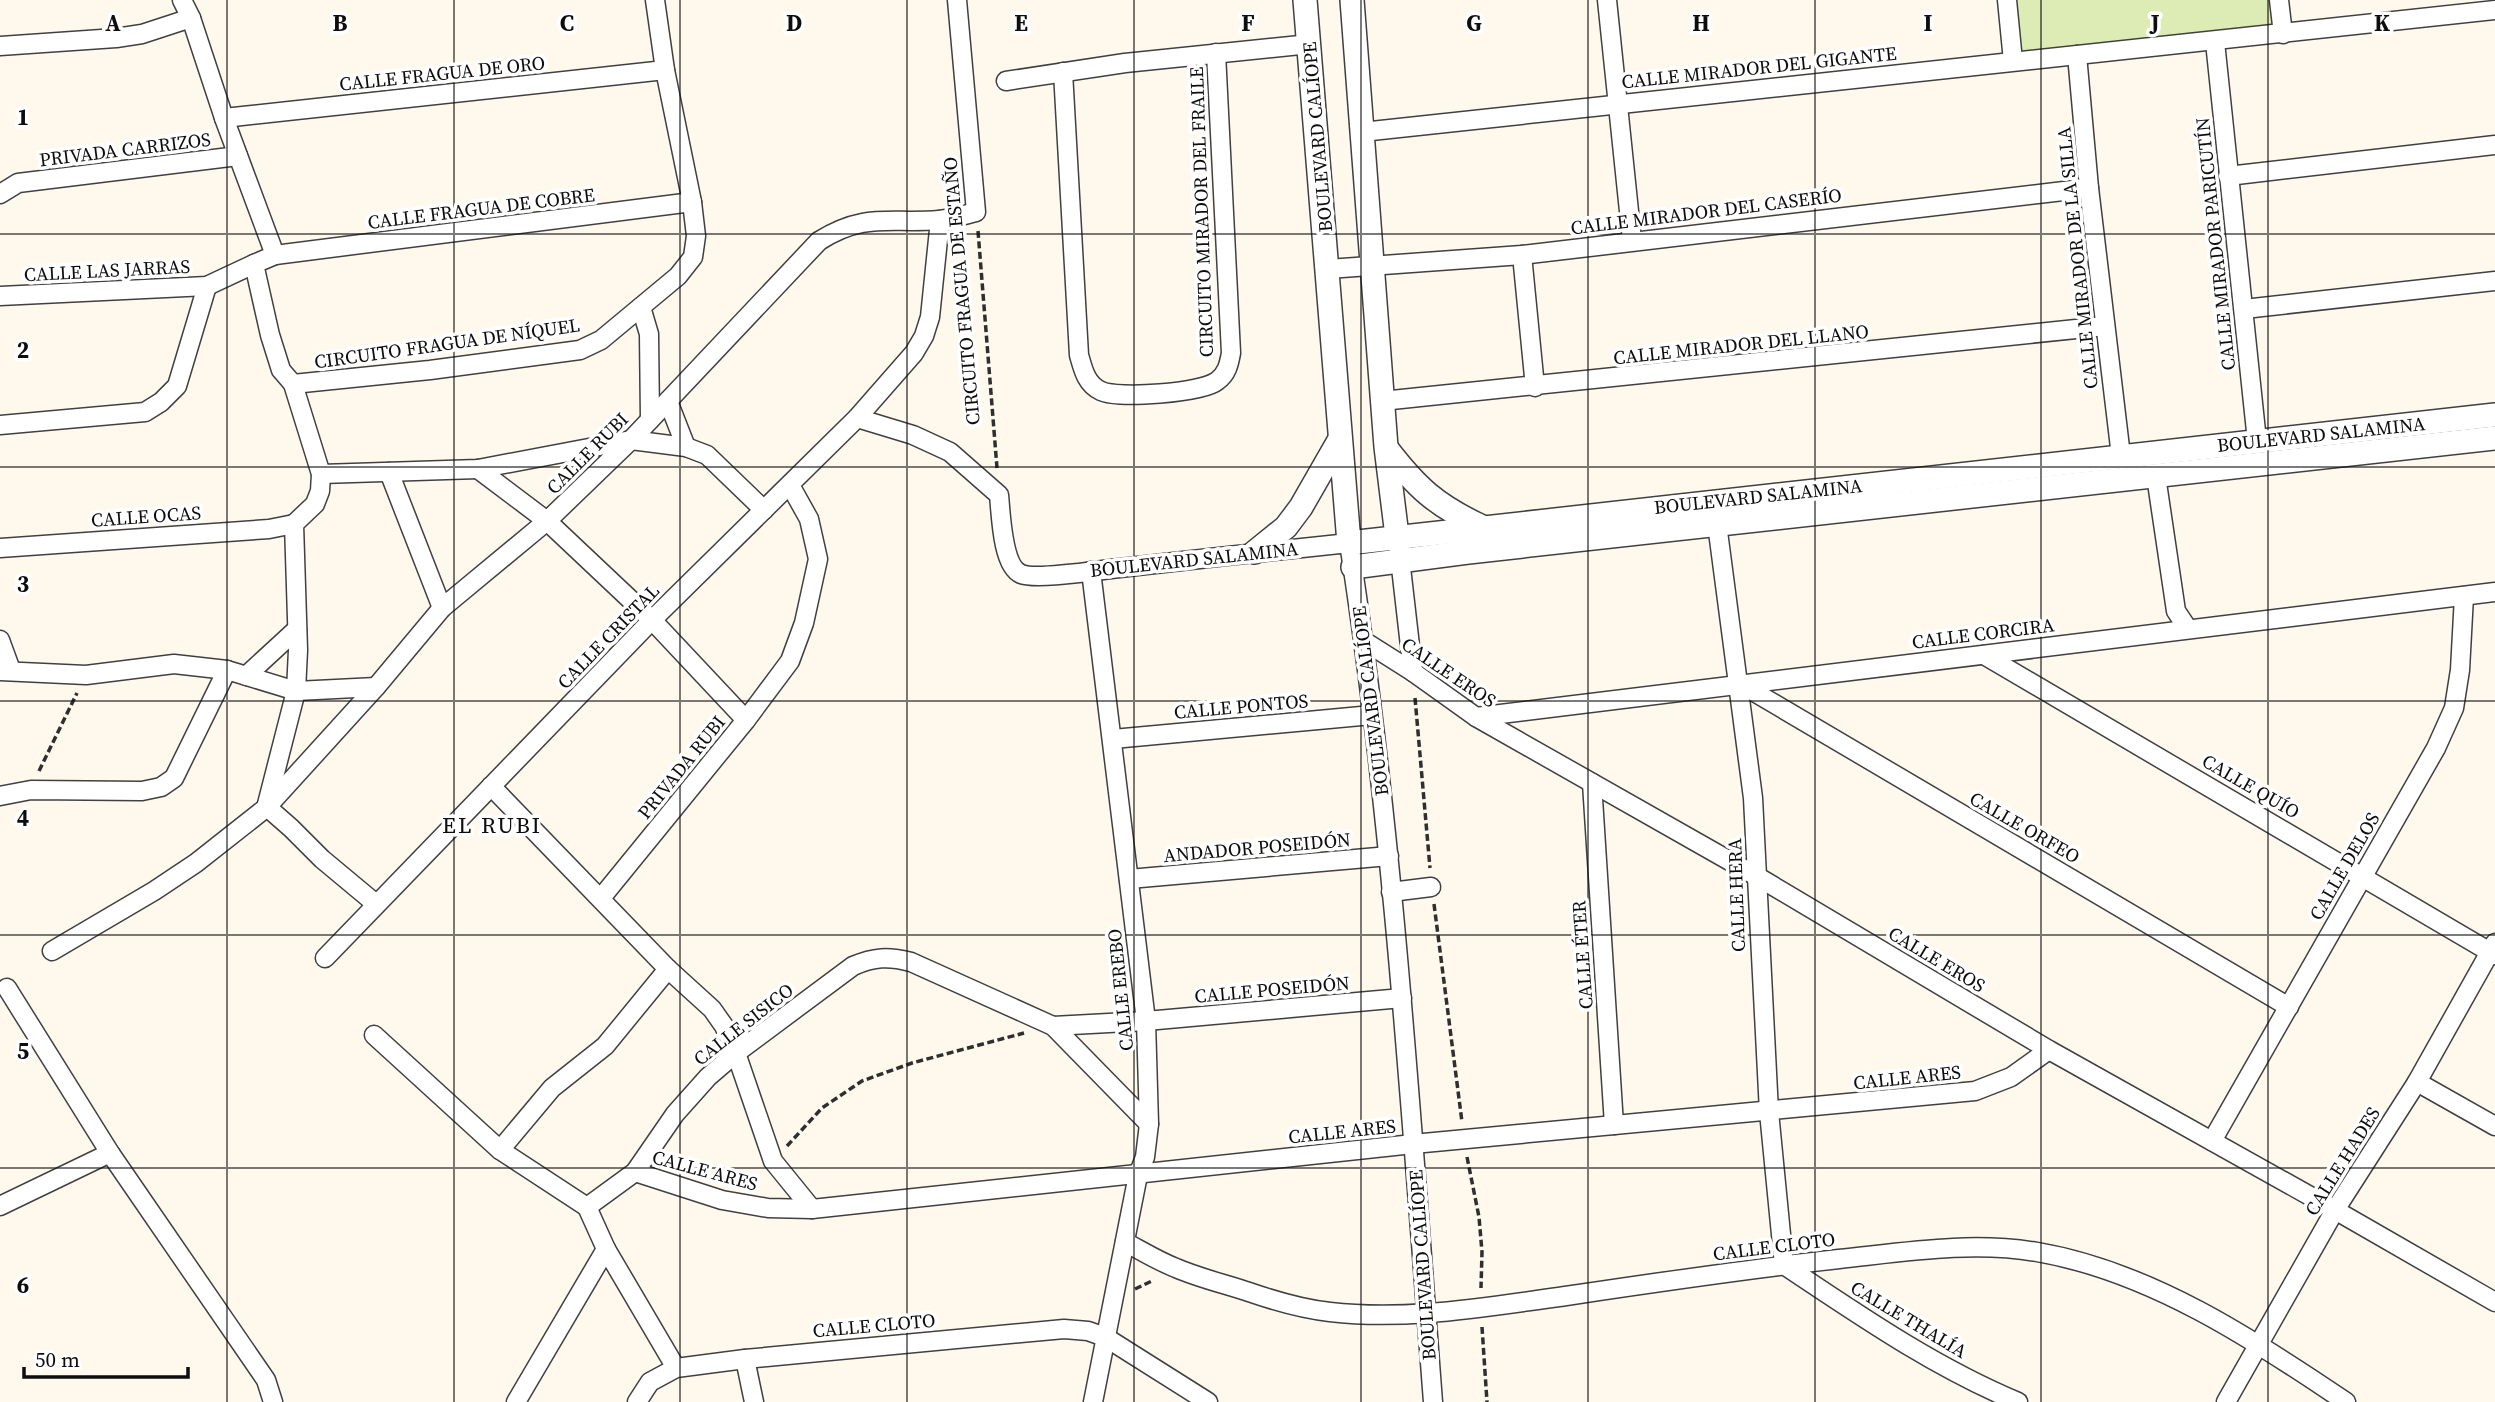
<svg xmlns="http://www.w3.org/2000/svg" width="2495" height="1402" viewBox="0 0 2495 1402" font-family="'Source Serif 4',serif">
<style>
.green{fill:#dcecb4}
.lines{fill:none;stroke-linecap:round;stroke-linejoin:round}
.minor-casing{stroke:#404040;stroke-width:21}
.tertiary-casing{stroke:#404040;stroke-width:26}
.path{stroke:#2f2f2f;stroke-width:3.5;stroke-dasharray:7 3.5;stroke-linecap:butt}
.minor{stroke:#fff;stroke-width:18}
.tertiary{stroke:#fff;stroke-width:23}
.grid{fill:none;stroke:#0d0d0d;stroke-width:2;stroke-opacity:0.55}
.labels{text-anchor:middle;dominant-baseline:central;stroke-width:7;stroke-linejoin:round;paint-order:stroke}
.street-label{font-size:19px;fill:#0d0d0d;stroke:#fff}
.quarter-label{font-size:23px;letter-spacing:2px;fill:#0d0d0d;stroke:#fff}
.grid-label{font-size:23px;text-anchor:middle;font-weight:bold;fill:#0d0d0d;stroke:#fff;stroke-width:7;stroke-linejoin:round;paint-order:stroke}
</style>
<rect width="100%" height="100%" fill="#fff8ed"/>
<polygon class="green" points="2012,0 2282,0 2286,35 2019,65"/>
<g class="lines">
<defs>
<g id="minor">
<polyline points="182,0 191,18 224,118 275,255 254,264 270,335 281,370 293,384 321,474 320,491 315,504 294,524 298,650 296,691 267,804"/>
<polyline points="1607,0 1632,240"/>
<polyline points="2007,0 2013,61"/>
<polyline points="2279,0 2283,34"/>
<polyline points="2215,42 2257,441"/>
<polyline points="0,46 116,38 142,34 191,18"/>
<polyline points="2077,55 2089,188 2121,456"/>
<path d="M1063,72l16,283c4,14 7,29 22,36 17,8 101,2 116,-10 10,-7 12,-17 14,-28l-15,-300"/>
<polyline points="1006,81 1125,63 1310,44"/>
<polyline points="224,118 665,70"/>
<path d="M1362,132c378,-42 756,-80 1133,-122"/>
<polyline points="2228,176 2495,145"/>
<polyline points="0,194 18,183 238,156"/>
<polyline points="275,255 692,202"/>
<polyline points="1522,255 1535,387"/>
<polyline points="1328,269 1522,255 2089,188"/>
<polyline points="0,296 207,286 254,264"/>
<polyline points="641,307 649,334 650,420"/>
<polyline points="2244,309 2495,281"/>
<polyline points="293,384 430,370 580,350 601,340 678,276 693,257 696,236 692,202 665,70 655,0"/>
<polyline points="668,401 686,447"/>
<polyline points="1382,401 2105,326"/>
<path d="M857,418l56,17 37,17 49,43c2,19 3,71 22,79 15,6 72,-3 90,-5 79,-9 159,-18 238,-26 44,284 62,572 84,859"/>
<polyline points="0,425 145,412 161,402 177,386 207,286"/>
<polyline points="478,469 547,521 652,620 746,720"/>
<polyline points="389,472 442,608"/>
<polyline points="321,474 478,469 631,440 686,447 707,455 764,510"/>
<polyline points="2156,476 2176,611 2188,629"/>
<path d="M1717,524l36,274 16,314 15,153c75,50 150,102 234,137"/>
<polyline points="0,548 269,529 294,524"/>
<polyline points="1399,550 1413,672"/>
<polyline points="1091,571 1146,1021 1149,1124 1145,1157 1138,1175 1093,1402"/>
<polyline points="0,640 11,670"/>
<polyline points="1364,641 1413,672 1476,717 1758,877 2049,1050 2335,1210 2495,1302"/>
<polyline points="1984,655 2495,955"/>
<polyline points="0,671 86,675 174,664 227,670 296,691 376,687"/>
<polyline points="246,676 297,629"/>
<polyline points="1739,683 2289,1007"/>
<polyline points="1476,717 2495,592"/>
<polyline points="1113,739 1372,715"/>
<polyline points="1592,783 1614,1125"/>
<polyline points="491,786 668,969 712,1009 724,1026 736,1053 773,1161 812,1209"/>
<polyline points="0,796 31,790 142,791 161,787 174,778 227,670"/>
<polyline points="267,807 291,828 322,859 376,904"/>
<polyline points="1129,879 1389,856"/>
<polyline points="1391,892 1431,887"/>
<polyline points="601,898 746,720 790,661 804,623 818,559 809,519 790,485"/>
<path d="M52,951l102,-60 42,-28 71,-56 109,-120 66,-79 105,-87 84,-81 188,-199c46,-29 70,-17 120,-21 12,-1 25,-5 37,-8l-19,-212"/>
<polyline points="325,958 652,620 857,418 914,353 924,336 930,317 940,220"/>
<polyline points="7,988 110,1153 266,1380 273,1402"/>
<polyline points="1053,1026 1146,1021 1402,998"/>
<polyline points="374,1035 500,1150 587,1207"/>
<polyline points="2417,1082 2495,1126"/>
<polyline points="2212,1141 2436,748 2454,708 2460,670 2464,596"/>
<polyline points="500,1150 552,1088 605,1046 668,969"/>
<polyline points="635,1172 722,1200 768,1208 812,1209 1413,1144 1975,1091 2011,1077 2049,1050"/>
<polyline points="0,1206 110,1153"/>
<path d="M1125,1242c17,9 33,19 51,26 23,10 49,16 73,24 26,9 53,17 81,20 77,9 154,-5 229,-15 94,-14 187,-28 280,-38 66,-7 132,-18 198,-7 112,19 216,87 309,150"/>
<polyline points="606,1249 676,1368"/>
<polyline points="745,1359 754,1402"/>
<path d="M516,1402l90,-153 -19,-42 48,-35 40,-58 33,-37 28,-24 117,-87c21,-9 35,-10 58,-4l142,64 96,98"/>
<polyline points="637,1402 650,1382 676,1368 745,1359 1064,1329 1088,1331 1105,1337 1208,1402"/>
<polyline points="2226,1402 2335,1210 2417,1082 2495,943"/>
</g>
<g id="tertiary">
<polyline points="1305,0 1349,543 2495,415"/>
<polyline points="1352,0 1386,447 1397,536"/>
<path d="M1387,449c30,39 49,56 93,77"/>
<polyline points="1255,552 1286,527 1301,507 1340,439"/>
<polyline points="1353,567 1468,552 2495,438"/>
</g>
</defs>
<use href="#minor" class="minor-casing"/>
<use href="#tertiary" class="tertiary-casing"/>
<g class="path">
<polyline points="978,231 997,468"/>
<polyline points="1415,698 1430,868"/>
<polyline points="39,771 77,693"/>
<polyline points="1434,904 1462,1122"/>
<polyline points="787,1146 822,1108 862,1081 912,1063 1024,1033"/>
<polyline points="1467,1157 1479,1217 1482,1252 1481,1288"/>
<polyline points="1135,1289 1154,1280"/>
<polyline points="1482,1327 1487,1402"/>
</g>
<use href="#minor" class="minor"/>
<use href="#tertiary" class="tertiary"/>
</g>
<path class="grid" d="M227,0v1402M454,0v1402M680,0v1402M907,0v1402M1134,0v1402M1361,0v1402M1588,0v1402M1815,0v1402M2041,0v1402M2268,0v1402M0,234h2495M0,467h2495M0,701h2495M0,935h2495M0,1168h2495"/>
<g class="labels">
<g class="street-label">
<text transform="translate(1759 67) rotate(-6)">CALLE MIRADOR DEL GIGANTE</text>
<text transform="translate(442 73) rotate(-6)">CALLE FRAGUA DE ORO</text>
<text transform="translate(1317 137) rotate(-95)">BOULEVARD CALÍOPE</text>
<text transform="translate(125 149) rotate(-7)">PRIVADA CARRIZOS</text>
<text transform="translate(481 208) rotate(-7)">CALLE FRAGUA DE COBRE</text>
<text transform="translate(1706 211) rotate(-7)">CALLE MIRADOR DEL CASERÍO</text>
<text transform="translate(1201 212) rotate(-92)">CIRCUITO MIRADOR DEL FRAILE</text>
<text transform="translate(2215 244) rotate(-96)">CALLE MIRADOR PARICUTÍN</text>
<text transform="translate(2077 258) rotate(-96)">CALLE MIRADOR DE LA SILLA</text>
<text transform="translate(107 270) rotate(-3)">CALLE LAS JARRAS</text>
<text transform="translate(961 291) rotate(-95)">CIRCUITO FRAGUA DE ESTAÑO</text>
<text transform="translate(447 343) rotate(-8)">CIRCUITO FRAGUA DE NÍQUEL</text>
<text transform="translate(1741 344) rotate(-6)">CALLE MIRADOR DEL LLANO</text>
<text transform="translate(2321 434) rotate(-6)">BOULEVARD SALAMINA</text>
<text transform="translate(587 453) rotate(-45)">CALLE RUBI</text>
<text transform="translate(1758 496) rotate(-6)">BOULEVARD SALAMINA</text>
<text transform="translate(146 516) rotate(-4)">CALLE OCAS</text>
<text transform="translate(1194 559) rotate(-6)">BOULEVARD SALAMINA</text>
<text transform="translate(1983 633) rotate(-7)">CALLE CORCIRA</text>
<text transform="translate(608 636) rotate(-46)">CALLE CRISTAL</text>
<text transform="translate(1449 672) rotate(34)">CALLE EROS</text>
<text transform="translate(1370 701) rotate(-97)">BOULEVARD CALÍOPE</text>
<text transform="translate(1241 706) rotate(-5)">CALLE PONTOS</text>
<text transform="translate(681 767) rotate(-51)">PRIVADA RUBI</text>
<text transform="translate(2251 786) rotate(30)">CALLE QUÍO</text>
<text transform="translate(2025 827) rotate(30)">CALLE ORFEO</text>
<text transform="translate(1257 847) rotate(-5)">ANDADOR POSEIDÓN</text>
<text transform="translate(2344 866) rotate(-60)">CALLE DELOS</text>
<text transform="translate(1736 895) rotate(-92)">CALLE HERA</text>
<text transform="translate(1582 955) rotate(-94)">CALLE ÉTER</text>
<text transform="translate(1937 959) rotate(31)">CALLE EROS</text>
<text transform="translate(1272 989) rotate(-5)">CALLE POSEIDÓN</text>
<text transform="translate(1120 990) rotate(-96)">CALLE EREBO</text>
<text transform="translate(743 1024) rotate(-38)">CALLE SISICO</text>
<text transform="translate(1907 1077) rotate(-6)">CALLE ARES</text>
<text transform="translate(1342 1131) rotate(-6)">CALLE ARES</text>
<text transform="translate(2342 1161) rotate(-58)">CALLE HADES</text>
<text transform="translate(705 1170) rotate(15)">CALLE ARES</text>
<text transform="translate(1774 1246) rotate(-7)">CALLE CLOTO</text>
<text transform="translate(1422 1265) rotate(-94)">BOULEVARD CALÍOPE</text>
<text transform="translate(1909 1319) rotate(31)">CALLE THALÍA</text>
<text transform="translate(874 1325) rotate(-5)">CALLE CLOTO</text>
</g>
<g class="quarter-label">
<text x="492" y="825">EL RUBI</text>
</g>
</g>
<g class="grid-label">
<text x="113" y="31">A</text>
<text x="340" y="31">B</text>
<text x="567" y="31">C</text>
<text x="794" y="31">D</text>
<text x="1021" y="31">E</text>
<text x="1248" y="31">F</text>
<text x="1474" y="31">G</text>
<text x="1701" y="31">H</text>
<text x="1928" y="31">I</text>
<text x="2155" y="31">J</text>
<text x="2382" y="31">K</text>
<text x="23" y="125">1</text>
<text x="23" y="358">2</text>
<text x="23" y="592">3</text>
<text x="23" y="826">4</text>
<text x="23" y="1059">5</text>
<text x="23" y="1293">6</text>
</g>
<path d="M24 1367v10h164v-10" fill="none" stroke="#0d0d0d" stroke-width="3.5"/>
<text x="35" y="1367" font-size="21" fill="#0d0d0d" stroke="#ffffff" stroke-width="5" paint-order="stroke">50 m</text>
</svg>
